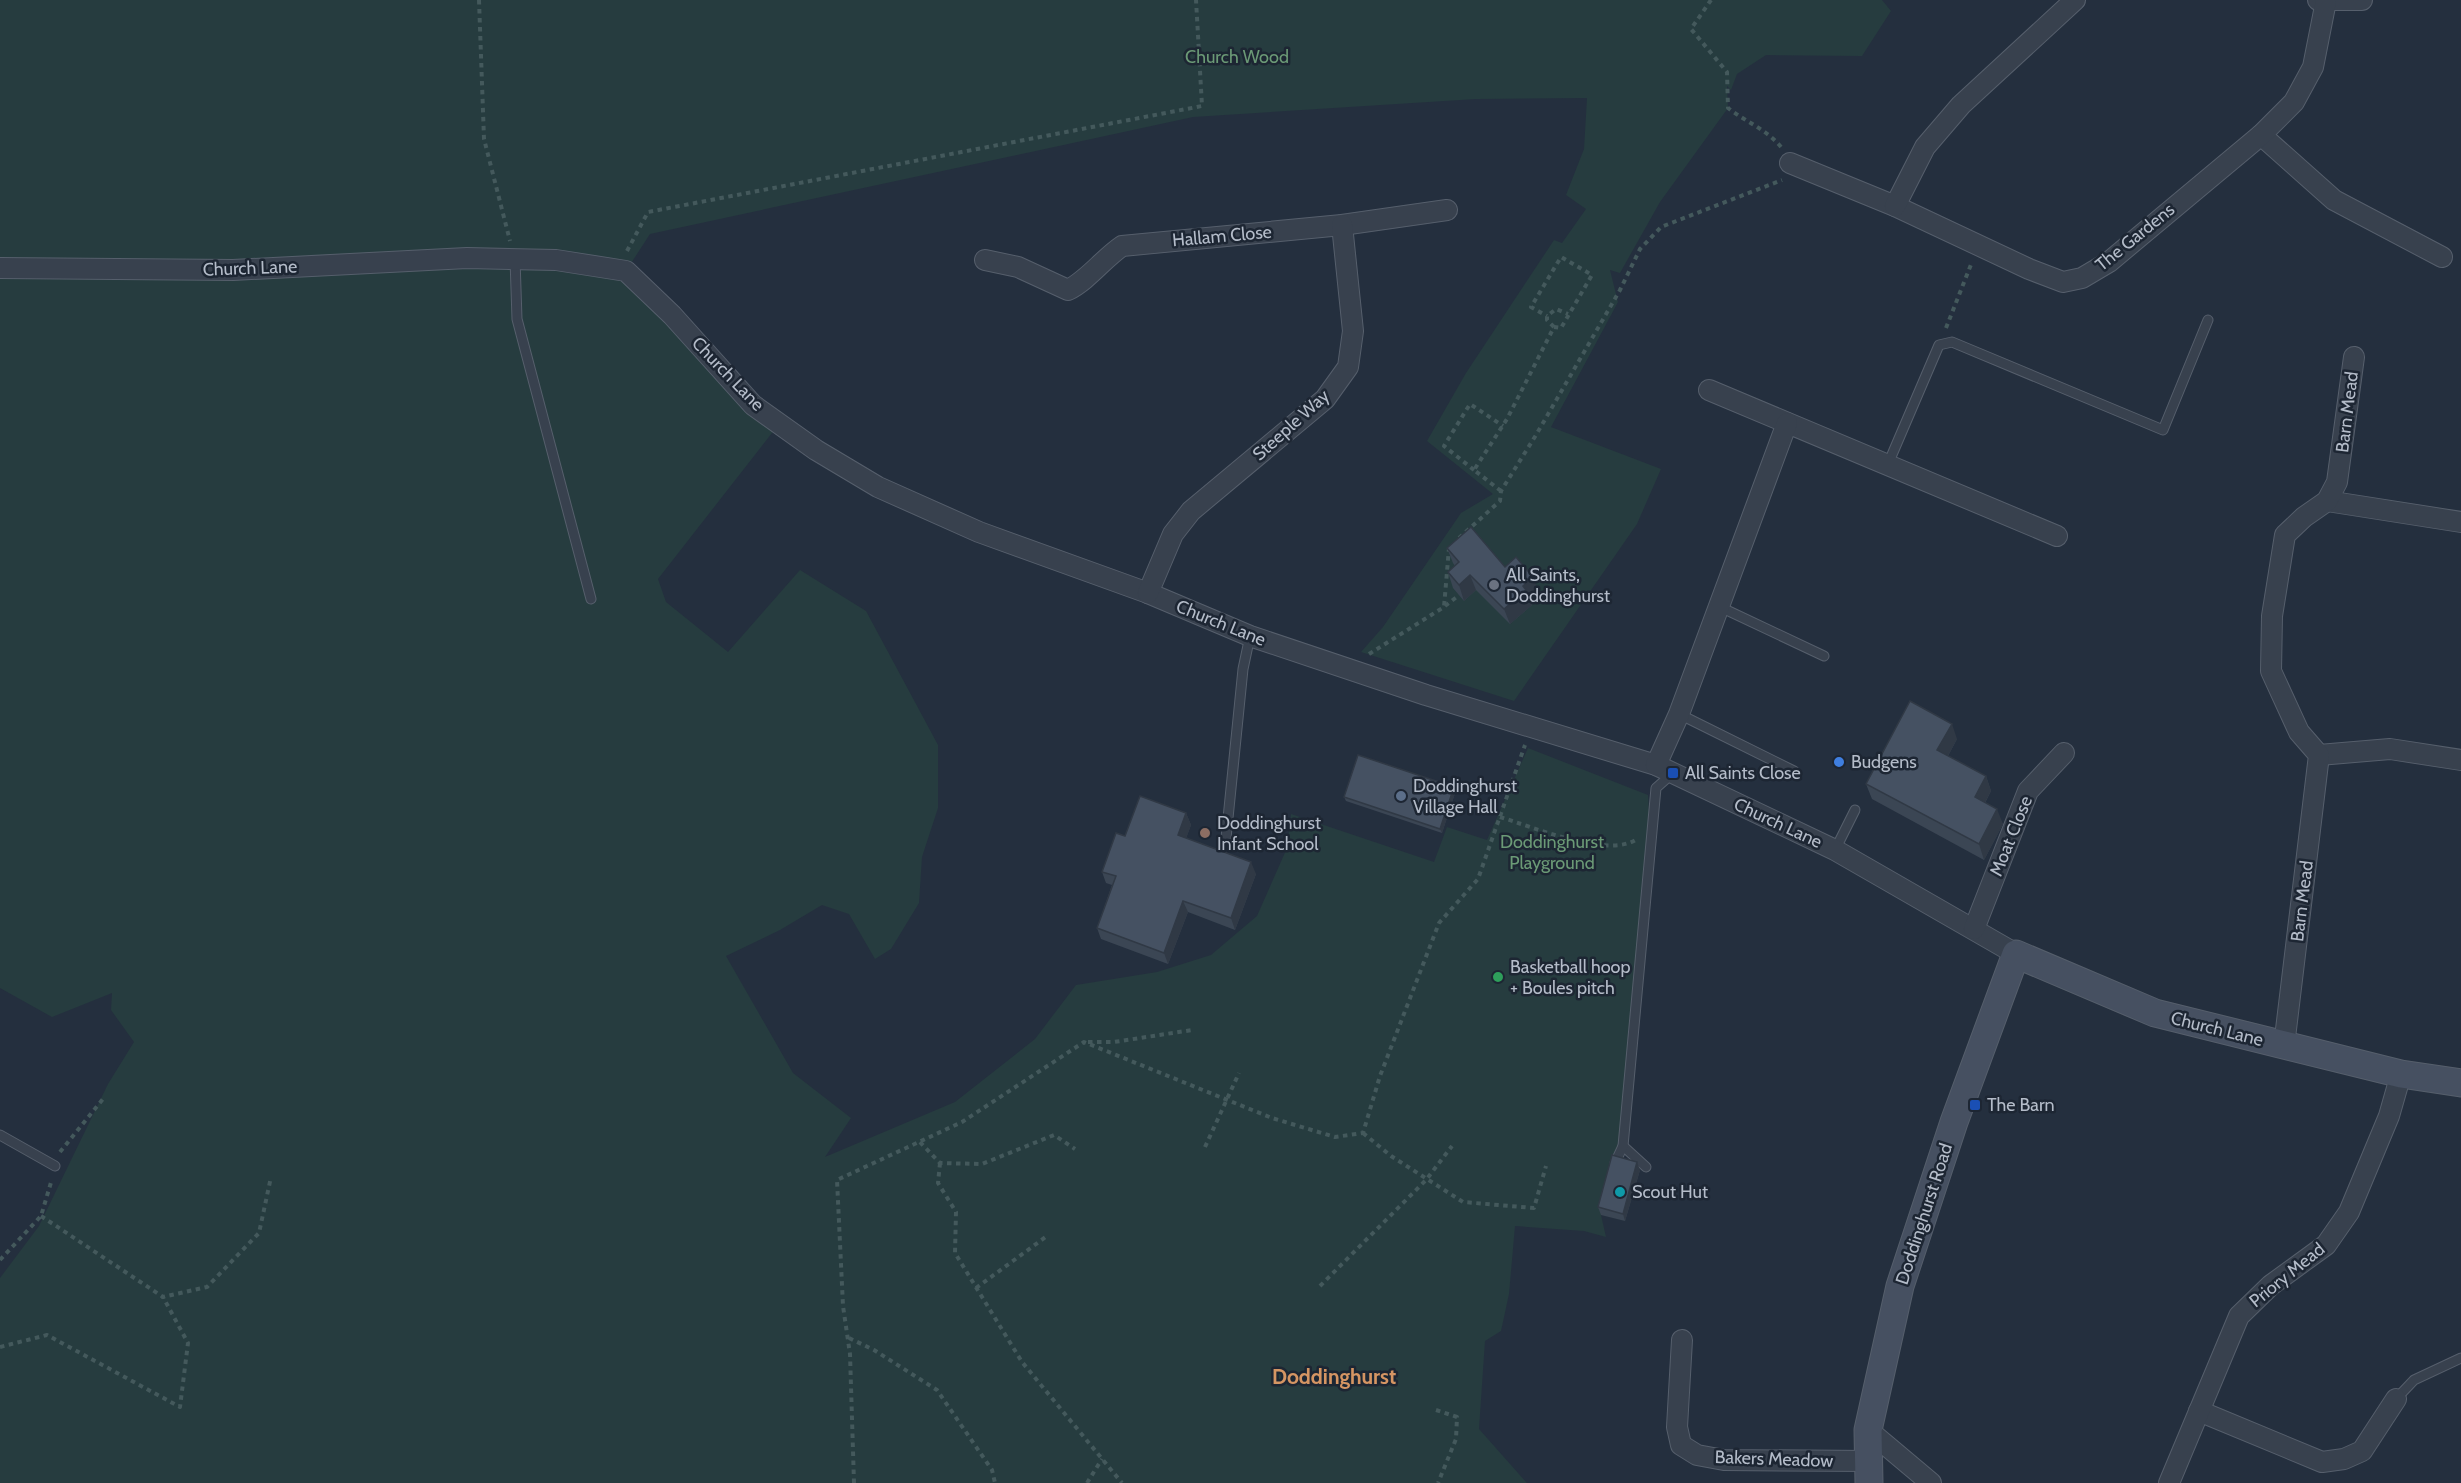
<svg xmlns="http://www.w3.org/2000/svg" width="2461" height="1483" viewBox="0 0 2461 1483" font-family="Cabin,sans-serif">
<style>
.green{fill:#263c3f}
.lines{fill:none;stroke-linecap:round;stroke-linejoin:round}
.lane-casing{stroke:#565f6c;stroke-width:11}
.street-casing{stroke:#565f6c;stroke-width:22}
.secondary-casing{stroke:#565f6c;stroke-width:29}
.path{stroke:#44595c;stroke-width:4;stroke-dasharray:4.5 4.5;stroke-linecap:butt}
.lane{stroke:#38414e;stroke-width:9}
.street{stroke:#38414e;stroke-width:20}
.secondary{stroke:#465061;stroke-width:27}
.wall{fill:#3b4654}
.shaded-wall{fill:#303945}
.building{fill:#455162;stroke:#303945;stroke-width:1.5}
.worship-dot{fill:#6b7280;stroke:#1d2633;stroke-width:2}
.shop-dot{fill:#3f7fe0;stroke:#1d2633;stroke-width:2}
.transit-dot{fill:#1a4fb4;stroke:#1d2633;stroke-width:2}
.service-dot{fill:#5c6f8a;stroke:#1d2633;stroke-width:2}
.education-dot{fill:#8d6e63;stroke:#1d2633;stroke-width:2}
.leisure-dot{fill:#2e9e5b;stroke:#1d2633;stroke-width:2}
.culture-dot{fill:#0f9aa8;stroke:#1d2633;stroke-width:2}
.labels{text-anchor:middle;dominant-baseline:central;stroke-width:5;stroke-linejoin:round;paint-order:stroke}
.park-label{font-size:18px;fill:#6b9a76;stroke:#1d2633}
.street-label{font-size:18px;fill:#b4bcc9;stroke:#1d2633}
.poi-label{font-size:18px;fill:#b4bcc9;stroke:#1d2633;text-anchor:start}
.quarter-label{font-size:21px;font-weight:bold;fill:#d59563;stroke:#1d2633}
</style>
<rect width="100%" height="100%" fill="#242f3e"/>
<polygon class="green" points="0,0 1882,0 1891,11 1862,56 1766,55 1737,74 1731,90 1727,86 1728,108 1660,202 1620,273 1610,270 1618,302 1551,427 1661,469 1637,524 1514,701 1361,652 1383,627 1461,513 1493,494 1427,441 1466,373 1554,240 1562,243 1586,209 1566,195 1584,149 1587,98 1476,99 1193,117 650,234 626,271 779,424 658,579 666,602 728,652 800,570 866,611 938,745 938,808 922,857 919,903 891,949 875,959 849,914 822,905 780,930 726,956 793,1073 851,1118 825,1157 955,1102 1035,1039 1076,985 1157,972 1211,955 1257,916 1287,848 1291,814 1434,862 1447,827 1487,840 1528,748 1648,795 1650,830 1623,1146 1601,1215 1606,1237 1584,1231 1515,1226 1509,1294 1501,1331 1485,1341 1479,1429 1527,1483 0,1483 0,1278 39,1226 108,1084 134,1042 111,1010 112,993 52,1017 0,988"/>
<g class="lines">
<defs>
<g id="lane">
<polyline points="515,259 517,319 591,599"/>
<polyline points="1888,464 1939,345 1952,342 2163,430 2208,320"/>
<polyline points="1718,606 1824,656"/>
<polyline points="1679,714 1794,771"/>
<polyline points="1226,838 1243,669 1250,636"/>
<polyline points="1835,850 1855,810"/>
<polyline points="0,1135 55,1166"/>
<polyline points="1623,1146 1646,1167"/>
<polyline points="1615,1163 1623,1146 1656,788 1673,773"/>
<polyline points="2396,1399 2414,1380 2461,1358"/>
</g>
<g id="street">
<polyline points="2318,0 2362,0"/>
<polyline points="2261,135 2334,200 2442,257"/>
<polyline points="1790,163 1895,206 2029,269 2063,282 2082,278 2109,262 2261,135 2294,102 2313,67 2326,1"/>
<polyline points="1895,206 1925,147 1961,105 2075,0"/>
<path d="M985,260l33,7 50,23c20,-10 35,-31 54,-44l220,-21 105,-15"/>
<polyline points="0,268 233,270 467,258 556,260 626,271 672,315 753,405 816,450 878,487 979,532 1148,593 1250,636 1426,695 1656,765 1835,850 2016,954"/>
<polyline points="1709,390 2057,536"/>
<polyline points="2327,501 2461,522"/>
<polyline points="1148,593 1173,534 1191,511 1325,399 1348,367 1353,331 1342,225"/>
<polyline points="2319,755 2390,749 2461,760"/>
<polyline points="1656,765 1679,714 1787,423"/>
<polyline points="1974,929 2028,791 2064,753"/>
<polyline points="2284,1046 2319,755 2299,732 2271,671 2272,616 2285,535 2304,517 2327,501 2337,482 2354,357"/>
<polyline points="1682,1340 1677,1427 1681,1445 1697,1455 1724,1460 1868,1461"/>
<polyline points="2199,1411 2322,1462 2344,1459 2362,1451 2396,1399"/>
<polyline points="1868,1430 1931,1483"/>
<polyline points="2169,1483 2239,1316 2271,1285 2326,1245 2349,1212 2389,1116 2401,1074"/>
</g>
<polyline id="secondary" points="1869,1483 1868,1430 1900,1286 1954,1122 2016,954 2155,1013 2401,1074 2461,1083"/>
</defs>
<use href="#lane" class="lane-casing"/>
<use href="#street" class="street-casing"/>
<use href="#secondary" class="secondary-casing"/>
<g class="path">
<polyline points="479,0 484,139 510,241"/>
<path d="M1711,0l-20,29 36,43 1,36c18,14 38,21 53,39"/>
<polyline points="627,251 648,212 1202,106 1196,0"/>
<polyline points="1554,327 1547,320 1547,316 1556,309 1568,314"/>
<polyline points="1946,328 1972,262"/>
<polyline points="1474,470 1444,446 1470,404 1503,426"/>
<polyline points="1501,491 1474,470 1507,419 1554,327 1561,328 1592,275 1561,257 1531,307 1547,316"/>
<polyline points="1459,538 1500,501 1501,491 1536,435 1620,290 1640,249 1661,227 1782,180"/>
<polyline points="1445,606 1458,596"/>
<polyline points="1369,654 1444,607 1449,548"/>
<path d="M1500,817c33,10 108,42 137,22"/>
<polyline points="1088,1042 1114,1042 1192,1030"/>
<polyline points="1363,1133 1391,1156 1463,1202 1534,1208 1546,1166"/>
<polyline points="920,1142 940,1163 982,1164 1054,1135 1075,1149"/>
<polyline points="1205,1147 1239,1073"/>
<polyline points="60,1152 103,1099"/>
<polyline points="940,1163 938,1183 956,1212 955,1253 1022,1362 1122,1483"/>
<polyline points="41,1216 163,1297 207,1287 259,1233 271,1177"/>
<polyline points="0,1260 41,1216 52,1179"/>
<polyline points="1320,1286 1426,1180 1452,1146"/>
<polyline points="976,1288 1047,1236"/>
<polyline points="849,1338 874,1350 937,1390 992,1470 995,1483"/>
<polyline points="0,1347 47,1335 180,1407 188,1343 163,1297"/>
<polyline points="1436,1410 1457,1417 1456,1439 1438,1483"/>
<polyline points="854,1483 850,1354 843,1306 837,1180 962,1122 1084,1042 1272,1118 1335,1137 1363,1133 1380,1076 1439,923 1478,879 1525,745"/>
<polyline points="1087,1483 1102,1459"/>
</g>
<use href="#lane" class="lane"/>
<use href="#street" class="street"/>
<use href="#secondary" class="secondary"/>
</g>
<g class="wall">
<polygon points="1447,548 1505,567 1539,592 1530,600 1532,605 1510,624 1476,590 1464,601 1453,588 1448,572 1455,566 1453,563"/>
<polygon points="1957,739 1948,756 1986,776 1991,791 1985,803 2003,824 1984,860 1872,799 1866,784"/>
<polygon points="1454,787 1456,790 1442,833 1346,801 1344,797"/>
<polygon points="1186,813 1191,825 1186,838 1256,874 1235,930 1188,912 1168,964 1101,939 1097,928 1112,885 1106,883 1102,872"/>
<polygon points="1640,1170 1625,1221 1601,1215 1598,1207"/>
</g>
<g class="shaded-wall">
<polygon points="1470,575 1476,590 1464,601 1459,585"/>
<polygon points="1533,577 1539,592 1530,600 1532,605 1510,624 1504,609 1523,586"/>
<polygon points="1952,724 1957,739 1943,765 1937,750"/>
<polygon points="1986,776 1991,791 1980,812 1975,797"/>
<polygon points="1454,787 1456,790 1442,833 1440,829"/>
<polygon points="1997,809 2003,824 1984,860 1979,844"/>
<polygon points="1186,813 1191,825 1183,847 1178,835"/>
<polygon points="1251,862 1256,874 1235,930 1231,918"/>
<polygon points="1183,901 1188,912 1168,964 1164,953"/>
<polygon points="1637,1162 1640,1170 1625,1221 1623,1214"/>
</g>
<g class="building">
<polygon points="1471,527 1505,567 1516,557 1533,577 1523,586 1526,590 1504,609 1470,575 1459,585 1448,572 1459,562 1447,548"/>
<polygon points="1910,701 1952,724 1937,750 1986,776 1975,797 1997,809 1979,844 1866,784"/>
<polygon points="1358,755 1454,787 1440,829 1344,797"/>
<polygon points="1140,796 1186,813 1178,835 1251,862 1231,918 1183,901 1164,953 1097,928 1116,876 1102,872 1116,833 1125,836"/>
<polygon points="1612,1155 1637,1162 1623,1214 1598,1207"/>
</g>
<circle class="worship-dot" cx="1494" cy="585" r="6"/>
<circle class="shop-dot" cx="1839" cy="762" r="6"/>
<g class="transit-dot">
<rect x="1667" y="767" width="12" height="12" rx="3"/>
<rect x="1969" y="1099" width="12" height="12" rx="3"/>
</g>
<circle class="service-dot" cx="1401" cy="796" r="6"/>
<circle class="education-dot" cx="1205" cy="833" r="6"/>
<circle class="leisure-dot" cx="1498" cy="977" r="6"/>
<circle class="culture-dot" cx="1620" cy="1192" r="6"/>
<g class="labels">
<g class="park-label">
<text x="1237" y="57">Church Wood</text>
<text x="1552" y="842">Doddinghurst<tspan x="1552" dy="21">Playground</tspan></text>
</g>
<g class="street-label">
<text transform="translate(1222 236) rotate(-5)">Hallam Close</text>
<text transform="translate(2135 237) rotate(-39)">The Gardens</text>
<text transform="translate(250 268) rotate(-2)">Church Lane</text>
<text transform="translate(728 374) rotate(46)">Church Lane</text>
<text transform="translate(2347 412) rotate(-83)">Barn Mead</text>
<text transform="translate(1291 425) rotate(-42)">Steeple Way</text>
<text transform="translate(1221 623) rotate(22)">Church Lane</text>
<text transform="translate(1778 823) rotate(25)">Church Lane</text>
<text transform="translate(2011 836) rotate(-68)">Moat Close</text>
<text transform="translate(2302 901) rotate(-83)">Barn Mead</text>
<text transform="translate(2217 1029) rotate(14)">Church Lane</text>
<text transform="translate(1924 1214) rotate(-72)">Doddinghurst Road</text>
<text transform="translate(2287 1275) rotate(-39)">Priory Mead</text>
<text transform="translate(1774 1459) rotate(2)">Bakers Meadow</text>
</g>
<g class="poi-label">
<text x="1506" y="575">All Saints,<tspan x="1506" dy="21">Doddinghurst</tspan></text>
<text x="1851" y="762">Budgens</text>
<text x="1685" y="773">All Saints Close</text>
<text x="1413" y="786">Doddinghurst<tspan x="1413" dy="21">Village Hall</tspan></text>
<text x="1217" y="823">Doddinghurst<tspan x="1217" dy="21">Infant School</tspan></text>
<text x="1510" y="967">Basketball hoop<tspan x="1510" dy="21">+ Boules pitch</tspan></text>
<text x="1987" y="1105">The Barn</text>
<text x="1632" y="1192">Scout Hut</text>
</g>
<g class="quarter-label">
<text x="1334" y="1376">Doddinghurst</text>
</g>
</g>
</svg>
